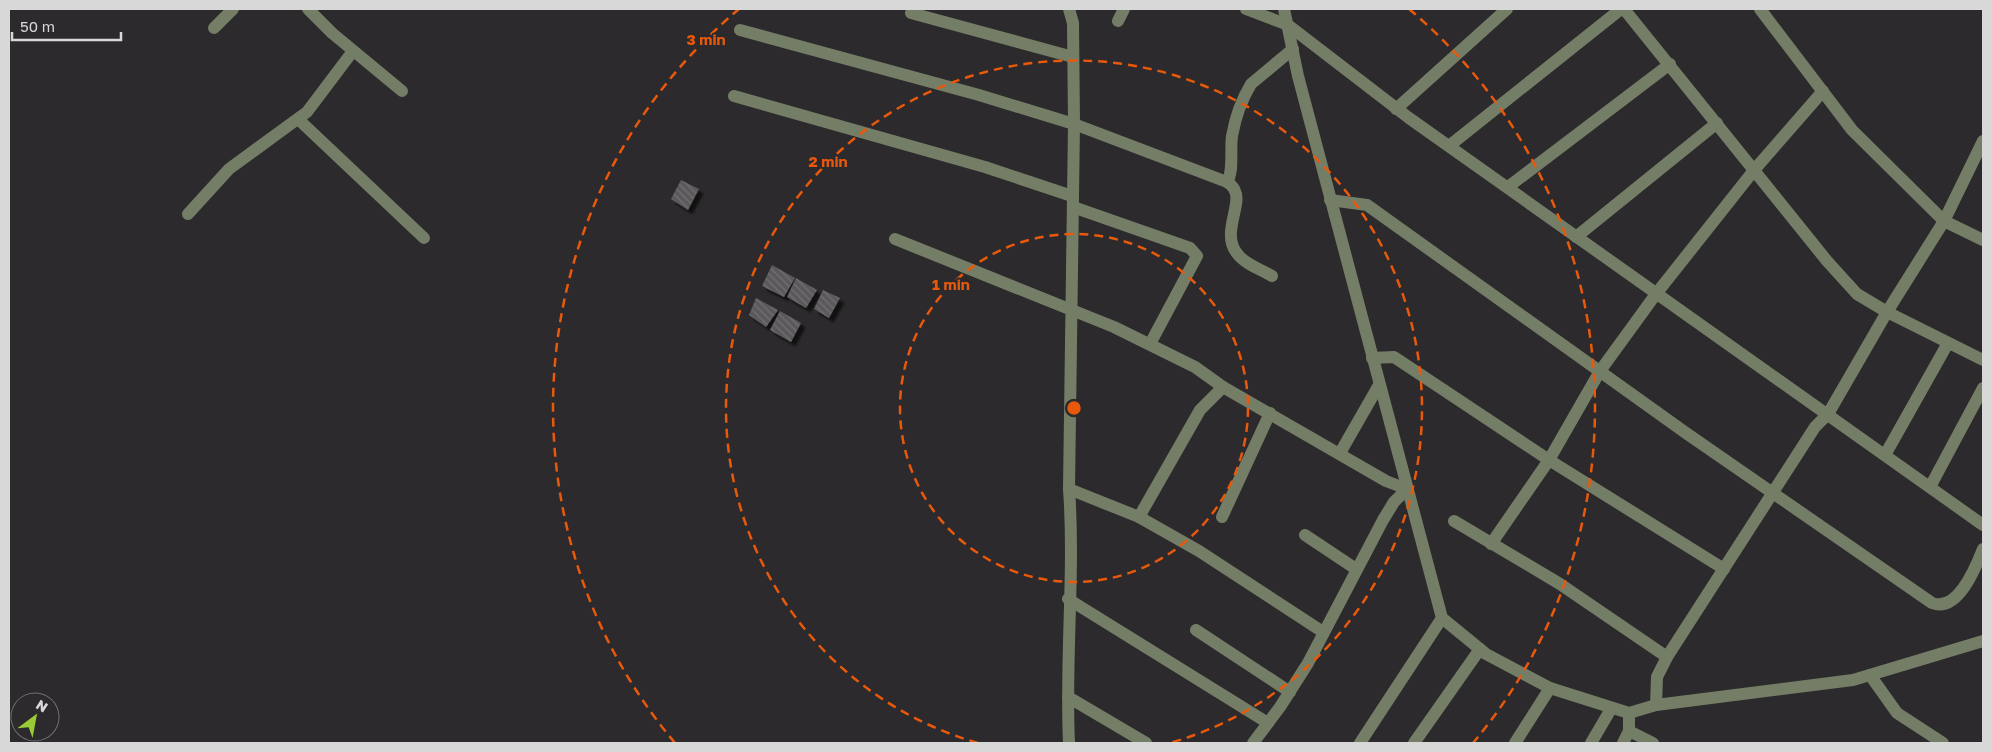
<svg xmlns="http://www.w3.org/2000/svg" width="1992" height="752" viewBox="0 0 1992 752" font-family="'Golos Text',sans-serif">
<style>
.building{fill:url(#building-back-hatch);filter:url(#shadow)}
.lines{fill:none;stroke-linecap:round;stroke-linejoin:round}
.minor{stroke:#747e66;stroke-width:12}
.ring{fill:none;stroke:#e8590c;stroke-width:2.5;stroke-dasharray:9 6}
.centre{fill:#e8590c;stroke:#2c2a2c;stroke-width:2.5}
.ring-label{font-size:15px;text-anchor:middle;font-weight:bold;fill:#e8590c;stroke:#2c2a2c;stroke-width:4;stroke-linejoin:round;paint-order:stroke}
</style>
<defs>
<pattern id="building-back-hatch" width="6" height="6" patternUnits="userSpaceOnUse" patternTransform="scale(1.25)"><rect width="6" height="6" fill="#5b595c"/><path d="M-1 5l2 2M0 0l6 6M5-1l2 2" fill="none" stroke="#727073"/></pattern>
<filter id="shadow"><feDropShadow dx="4.5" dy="4.5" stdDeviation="1" flood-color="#0009"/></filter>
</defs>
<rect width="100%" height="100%" fill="#2c2a2c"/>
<g class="building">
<polygon points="681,180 699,189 688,210 671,199"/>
<polygon points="772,265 795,278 784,297 762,286"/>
<polygon points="796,278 817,290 806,308 787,297"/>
<polygon points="823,290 840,298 829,318 814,309"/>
<polygon points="756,298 778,310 766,327 749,315"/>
<polygon points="780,311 801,323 791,342 770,330"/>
</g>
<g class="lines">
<g class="minor">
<polyline points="308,9 332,33 402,91"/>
<path d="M1069,9l4,14 1,101 -5,365c6,84 -4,169 0,254"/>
<polyline points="1246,9 1288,25 1409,118 1983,525"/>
<polyline points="1284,9 1298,76 1442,618 1486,654 1550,688 1629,713 1656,705 1853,680 1983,641"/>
<polyline points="1624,9 1827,261 1857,294 1887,312 1983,360"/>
<polyline points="1760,9 1852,130 1944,221 1983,240"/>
<polyline points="911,13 1073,57"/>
<polyline points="1118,21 1124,9"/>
<polyline points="214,28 233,9"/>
<polyline points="740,30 979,95 1074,124 1227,182"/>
<polyline points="734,96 985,167 1072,196"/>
<polyline points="1396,109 1507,9"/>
<polyline points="298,119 424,238"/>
<polyline points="1449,146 1621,9"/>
<polyline points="1508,187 1670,64"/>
<path d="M1330,200l37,5 319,228 246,170c26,10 44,-36 51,-54"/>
<polyline points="1073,207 1190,248 1197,256 1150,344"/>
<polyline points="188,214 229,169 307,112 353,51"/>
<polyline points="1576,237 1717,123"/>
<polyline points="895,239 1114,327 1195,367 1223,387 1386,481 1407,489 1394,502 1383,520 1308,663 1280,707 1253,743"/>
<path d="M1272,276c-12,-7 -28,-12 -36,-24 -14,-19 6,-48 -1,-61 -1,-3 -5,-7 -8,-9 7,-10 3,-32 5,-46 3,-17 10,-37 19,-52l42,-35"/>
<polyline points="1372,358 1394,357 1549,460 1724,569"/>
<polyline points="1340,453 1379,385"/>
<polyline points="1885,455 1948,343"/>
<polyline points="1930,487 1983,388"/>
<polyline points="1069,489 1139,517 1199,551 1323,632"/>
<polyline points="1139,517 1200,410 1223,387"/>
<polyline points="1222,517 1270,413"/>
<polyline points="1454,521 1560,584 1667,657"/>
<polyline points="1305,535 1356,569"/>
<polyline points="1491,544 1549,460 1600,371 1656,294 1755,169 1823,91"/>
<polyline points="1068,599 1268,723"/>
<polyline points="1196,630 1290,692"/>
<polyline points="1870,675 1897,713 1943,743"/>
<polyline points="1068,697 1146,743"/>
<polyline points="1656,705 1657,677 1667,657 1815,427 1828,414 1887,312 1944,221 1983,141"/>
<polyline points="1629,713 1629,731 1653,743"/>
<polyline points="1360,743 1442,618"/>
<polyline points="1414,743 1480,649"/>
<polyline points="1515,743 1550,688"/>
<polyline points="1591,743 1611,709"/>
<polyline points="1623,743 1629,731"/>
</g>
</g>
<g class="ring">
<circle cx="1074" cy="408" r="174"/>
<path d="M978 743A348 348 0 1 1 1170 743"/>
<path d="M675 743A521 521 0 0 1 739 9M1409 9A521 521 0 0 1 1473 743"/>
</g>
<circle cx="1074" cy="408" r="8" class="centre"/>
<g class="ring-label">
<text x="706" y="45">3 min</text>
<text x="828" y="167">2 min</text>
<text x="951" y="290">1 min</text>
</g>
<rect width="1992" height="752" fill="none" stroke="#d9d8d9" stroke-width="20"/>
<g transform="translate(35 717) rotate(32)"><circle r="24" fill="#2c2a2c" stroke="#717071"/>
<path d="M0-4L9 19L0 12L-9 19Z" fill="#9acb34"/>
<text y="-8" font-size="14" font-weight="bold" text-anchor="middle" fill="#d9d8d9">N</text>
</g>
<path d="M12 32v8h109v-8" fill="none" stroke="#d9d8d9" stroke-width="2.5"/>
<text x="20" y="32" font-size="15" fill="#d9d8d9" stroke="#2c2a2c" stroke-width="4" paint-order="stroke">50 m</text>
</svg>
